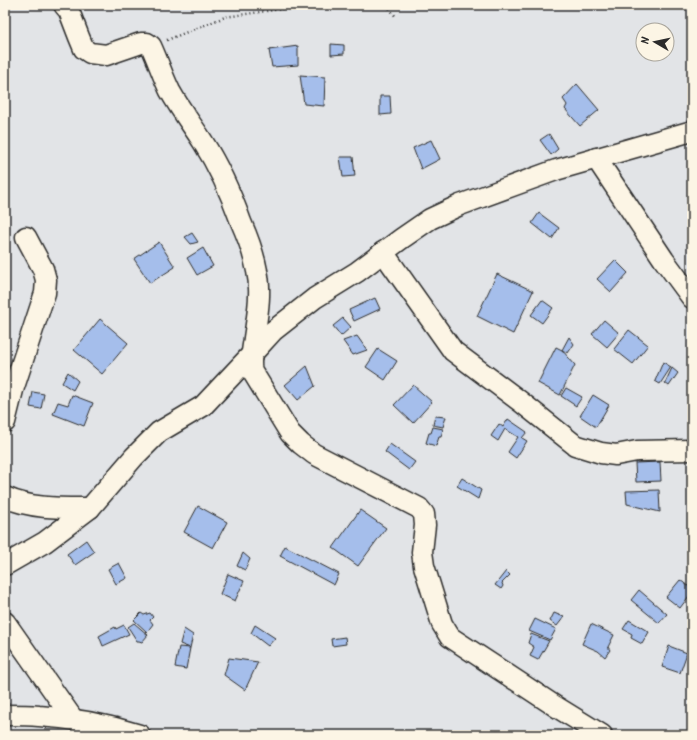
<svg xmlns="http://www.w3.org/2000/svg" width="697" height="740" viewBox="0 0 697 740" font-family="Kalam,sans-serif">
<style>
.building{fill:#a5beeb;stroke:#2b2b2b}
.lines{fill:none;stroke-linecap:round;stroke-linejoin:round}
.minor-casing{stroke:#2b2b2b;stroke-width:23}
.path{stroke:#2b2b2b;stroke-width:2.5;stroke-dasharray:1 3;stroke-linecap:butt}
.minor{stroke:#fcf5e5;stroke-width:20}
</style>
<rect width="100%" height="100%" fill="#e2e4e7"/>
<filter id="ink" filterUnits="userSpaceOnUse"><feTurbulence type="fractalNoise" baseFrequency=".025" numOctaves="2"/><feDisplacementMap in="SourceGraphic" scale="8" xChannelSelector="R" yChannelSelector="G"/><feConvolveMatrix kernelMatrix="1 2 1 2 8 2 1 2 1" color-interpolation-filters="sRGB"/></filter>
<g filter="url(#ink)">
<g class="building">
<polygon points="331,44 344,45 344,54 331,55"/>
<polygon points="298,46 298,65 272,67 269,50"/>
<polygon points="300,75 325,77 324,106 304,104"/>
<polygon points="577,84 599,110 580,126 565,109 567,105 563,99"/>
<polygon points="380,96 390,96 391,114 380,115"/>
<polygon points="549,134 558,149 551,155 540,140"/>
<polygon points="431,140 440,159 421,169 413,148"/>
<polygon points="340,157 353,157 355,176 343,177"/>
<polygon points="539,213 559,228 552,239 532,223"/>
<polygon points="192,233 198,242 191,244 185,237"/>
<polygon points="159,242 175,267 150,283 134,259"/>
<polygon points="203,248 213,266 197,275 187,258"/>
<polygon points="615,260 628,273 611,292 597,279"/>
<polygon points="497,274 533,291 513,334 477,316"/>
<polygon points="375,298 380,309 354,321 349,310"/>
<polygon points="542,300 553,308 542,323 531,315"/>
<polygon points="343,318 351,327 341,336 333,326"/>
<polygon points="100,319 128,343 102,374 74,350"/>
<polygon points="604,320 619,333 607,347 592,334"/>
<polygon points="629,330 648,345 633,364 614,349"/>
<polygon points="357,336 367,350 353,355 343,341"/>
<polygon points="569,337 574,344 568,353 562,350"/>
<polygon points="556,347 562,350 575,365 560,395 538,383"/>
<polygon points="378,349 397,361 385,380 366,367"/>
<polygon points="663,362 671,367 660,384 655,381"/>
<polygon points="307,366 315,386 298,400 285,385"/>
<polygon points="672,368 678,373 669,386 665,383"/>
<polygon points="68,372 78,381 73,390 62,383"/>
<polygon points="413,385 432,402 413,423 394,405"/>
<polygon points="566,388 582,397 576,406 561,396"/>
<polygon points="33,392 44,394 41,409 30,407"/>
<polygon points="72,395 93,403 84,426 53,414 58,402 68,405"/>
<polygon points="593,395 609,405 596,427 580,416"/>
<polygon points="435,416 446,417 443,427 433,425"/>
<polygon points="508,419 527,432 522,438 527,441 516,458 508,452 518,437 505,429 498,441 491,436 499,424 503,427"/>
<polygon points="433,427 443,429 441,437 439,437 436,446 426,443 429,433 431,433"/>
<polygon points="390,444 415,462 409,470 385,452"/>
<polygon points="660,462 661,481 636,482 635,463"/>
<polygon points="462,478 481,490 478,499 457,486"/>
<polygon points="659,490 660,512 627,504 626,491"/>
<polygon points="198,506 227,522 213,548 184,532"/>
<polygon points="360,510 386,528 358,566 333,548"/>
<polygon points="86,540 94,552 75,565 67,554"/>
<polygon points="285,546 339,574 334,585 280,556"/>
<polygon points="243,553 250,559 245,570 237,566"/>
<polygon points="119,563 127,578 116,584 108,569"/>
<polygon points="506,571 510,575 502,583 503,586 501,589 495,585"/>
<polygon points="228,574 244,581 235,601 220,594"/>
<polygon points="680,580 692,589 692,592 680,608 666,597"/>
<polygon points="639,590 667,614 659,623 631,600"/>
<polygon points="141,613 144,615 150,613 153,617 150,620 153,624 147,632 134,620"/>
<polygon points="554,613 564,617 557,626 550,621"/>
<polygon points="535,619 556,629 550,640 529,631"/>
<polygon points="629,620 649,632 642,644 631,638 632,634 623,629"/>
<polygon points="134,623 148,635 142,642 139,641 137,641 128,627"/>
<polygon points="591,624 614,635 608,647 610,650 605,657 598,651 582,644"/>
<polygon points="124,625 129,634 103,646 99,636 115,627 116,629"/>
<polygon points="255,625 275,638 268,646 251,633"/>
<polygon points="184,629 193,635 190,648 180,644"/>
<polygon points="531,634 549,641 538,660 530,656 534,647 528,643"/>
<polygon points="345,637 346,644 332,646 331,639"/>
<polygon points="669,646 687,653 680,673 662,667"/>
<polygon points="179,647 190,648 186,669 175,667"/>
<polygon points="229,658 258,662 245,690 224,675"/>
</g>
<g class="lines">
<defs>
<g id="minor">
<path d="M64,5l5,6 10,26 5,12 6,4 16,2 35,-12h6l4,3c7,15 12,31 19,45 10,18 22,34 33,51 16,25 28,52 38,80 7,16 13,32 16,49 5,21 0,46 -3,67 -1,10 -5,23 -2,33l38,62 11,11 13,10 105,54 5,6 1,11 -3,27 2,14 18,58 8,13 105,69 47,29"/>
<polyline points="596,158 664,260 692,298"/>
<polyline points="383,252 453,351 521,402 575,445 601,453 616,455 637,451 692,450"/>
<polyline points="5,422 13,390 45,293 46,280 43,269 26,237"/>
<path d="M5,497c26,12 57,11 85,11"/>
<polyline points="5,565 45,542 90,508 134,457 159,432 203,406 252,354 273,331 315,298 357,272 401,239 430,219 460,205 556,170 692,131"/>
<polyline points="5,622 73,719"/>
<path d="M5,715c11,0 23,0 34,1 34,2 69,9 101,19"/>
</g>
</defs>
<use href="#minor" class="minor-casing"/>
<g class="path">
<polyline points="387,5 396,17"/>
<polyline points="167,40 225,17 309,5"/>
</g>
<use href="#minor" class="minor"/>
</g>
</g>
<rect width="697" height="740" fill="none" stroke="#fcf5e5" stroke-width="20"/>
<rect x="10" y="10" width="677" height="720" fill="none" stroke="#2b2b2b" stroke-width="1.5" filter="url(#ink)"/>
<g transform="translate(655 42) rotate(279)"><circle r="19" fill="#fcf5e5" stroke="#a8a49b"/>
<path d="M0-3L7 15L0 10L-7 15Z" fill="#2b2b2b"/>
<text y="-6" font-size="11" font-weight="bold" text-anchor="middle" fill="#2b2b2b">N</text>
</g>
</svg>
